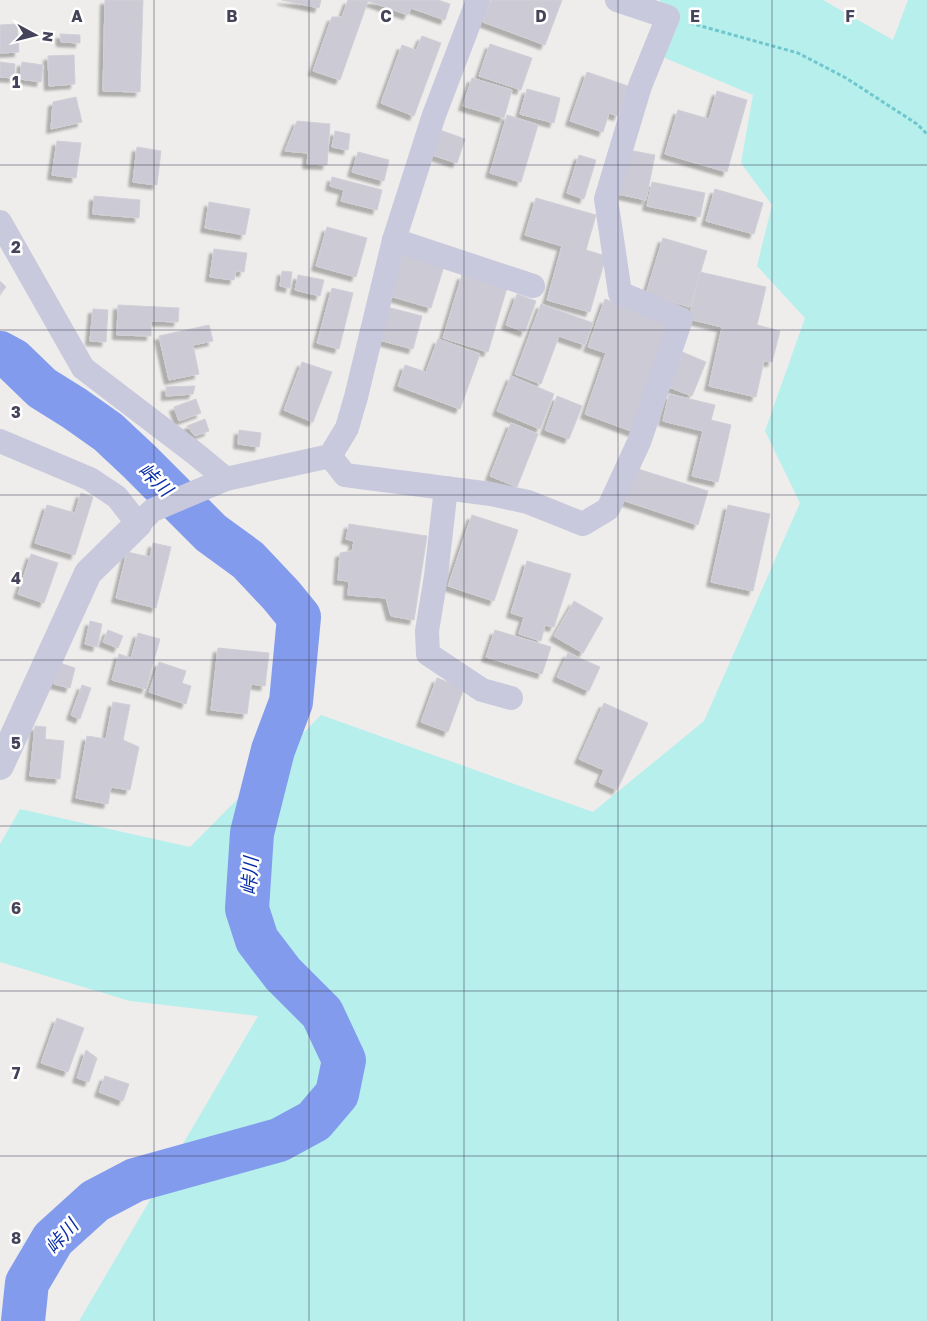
<svg xmlns="http://www.w3.org/2000/svg" width="927" height="1321" viewBox="0 0 927 1321" font-family="'Golos Text','Noto Sans JP',sans-serif">
<style>
.green{fill:#b6efec}
.lines{fill:none;stroke-linecap:round;stroke-linejoin:round}
.river{stroke:#829bed;stroke-width:44}
.building{fill:#cccad4;stroke:#d1cfd7;filter:url(#shadow)}
.path{stroke:#6ec7cd;stroke-width:3;stroke-dasharray:4 2.5;stroke-linecap:butt}
.minor{stroke:#c9c9dd;stroke-width:24}
.tertiary{stroke:#c9c9dd;stroke-width:28}
.grid{fill:none;stroke:#444359;stroke-width:1;stroke-opacity:0.55}
.labels{text-anchor:middle;dominant-baseline:central;stroke-width:5;stroke-linejoin:round;paint-order:stroke}
.water-label{font-size:19px;font-style:italic;fill:#082da7;stroke:#fff}
.grid-label{font-size:16px;text-anchor:middle;font-weight:bold;fill:#444359;stroke:#fff;stroke-width:5;stroke-linejoin:round;paint-order:stroke}
</style>
<defs>
<filter id="shadow"><feDropShadow dx="-4.5" dy="4.5" stdDeviation="1" flood-color="#0004"/></filter>
</defs>
<rect width="100%" height="100%" fill="#eeedeb"/>
<polygon class="green" points="660,0 823,0 893,40 908,0 927,0 927,1321 79,1321 258,1016 130,1001 0,962 0,844 20,809 190,847 321,715 593,812 704,721 800,503 765,431 805,318 757,266 772,205 741,163 753,95 665,58"/>
<g class="lines">
<polyline class="river" points="0,353 13,360 42,388 74,408 108,432 139,461 211,533 248,560 281,595 299,617 291,702 273,750 252,833 247,909 257,940 283,974 322,1013 344,1060 337,1094 314,1121 279,1140 135,1180 95,1201 53,1239 27,1283 23,1321"/>
</g>
<g class="building">
<polygon points="105,0 143,0 140,92 103,91"/>
<polygon points="282,0 321,0 319,8"/>
<polygon points="348,0 438,0 450,4 445,20 411,8 408,15 368,1 340,80 313,71 332,17 342,17"/>
<polygon points="491,0 562,0 545,45 483,22"/>
<polygon points="17,24 19,52 0,53 0,25"/>
<polygon points="60,34 80,35 80,43 61,42"/>
<polygon points="422,36 441,43 414,116 381,103 402,45 416,50"/>
<polygon points="490,44 532,58 521,90 479,76"/>
<polygon points="74,55 75,84 49,86 48,56"/>
<polygon points="0,62 15,64 14,78 0,77"/>
<polygon points="22,62 43,65 41,82 20,79"/>
<polygon points="587,72 628,86 618,116 609,113 603,132 570,121"/>
<polygon points="472,78 512,90 504,118 463,106"/>
<polygon points="527,89 560,98 554,123 520,114"/>
<polygon points="717,91 747,100 727,172 665,154 678,110 709,119"/>
<polygon points="76,97 82,122 51,129 53,102"/>
<polygon points="507,115 538,125 521,182 490,173"/>
<polygon points="297,121 330,124 327,165 307,164 308,153 285,151"/>
<polygon points="440,130 465,139 457,163 432,155"/>
<polygon points="335,131 350,134 348,150 332,147"/>
<polygon points="57,141 81,143 76,178 52,175"/>
<polygon points="137,147 161,151 157,185 133,182"/>
<polygon points="628,150 655,155 646,200 618,194"/>
<polygon points="358,152 389,160 384,181 352,172"/>
<polygon points="579,155 596,160 584,199 567,193"/>
<polygon points="332,177 382,190 377,210 341,201 344,190 330,186"/>
<polygon points="652,182 705,193 700,217 647,206"/>
<polygon points="715,189 763,203 754,234 706,221"/>
<polygon points="94,196 140,200 139,218 93,214"/>
<polygon points="536,198 596,215 586,250 606,256 590,312 547,300 562,246 525,235"/>
<polygon points="209,202 250,209 245,235 205,228"/>
<polygon points="327,227 367,238 356,277 316,266"/>
<polygon points="663,238 707,251 690,307 646,294"/>
<polygon points="214,249 247,253 244,272 236,271 234,280 210,277"/>
<polygon points="403,253 444,266 431,308 390,296"/>
<polygon points="282,271 292,272 290,288 280,286"/>
<polygon points="700,272 766,287 757,325 780,331 772,362 764,361 756,397 709,386 722,327 689,319"/>
<polygon points="298,275 324,280 320,296 295,290"/>
<polygon points="462,275 507,288 488,352 443,338"/>
<polygon points="0,281 6,287 0,294"/>
<polygon points="332,288 353,293 339,349 317,343"/>
<polygon points="517,294 536,301 525,332 506,325"/>
<polygon points="605,299 673,323 634,432 585,414 606,353 588,347"/>
<polygon points="541,304 593,323 585,345 559,336 541,384 515,374"/>
<polygon points="118,305 179,308 178,322 151,321 151,336 117,335"/>
<polygon points="387,307 422,316 413,349 379,340"/>
<polygon points="93,309 108,310 106,342 90,341"/>
<polygon points="209,325 213,341 193,345 199,374 169,380 159,336"/>
<polygon points="438,339 480,354 460,409 398,386 405,365 426,372"/>
<polygon points="680,351 706,362 692,396 666,386"/>
<polygon points="302,362 332,372 313,422 284,410"/>
<polygon points="511,376 554,394 540,429 497,411"/>
<polygon points="195,386 193,394 166,396 166,387"/>
<polygon points="669,394 715,405 711,420 731,425 718,482 692,476 703,431 663,421"/>
<polygon points="557,396 582,406 569,439 545,430"/>
<polygon points="196,399 201,413 179,421 174,407"/>
<polygon points="205,419 209,431 195,436 187,426"/>
<polygon points="511,423 538,434 517,487 490,476"/>
<polygon points="239,430 261,433 259,447 238,444"/>
<polygon points="635,468 708,491 698,525 625,501"/>
<polygon points="81,493 93,497 75,555 35,543 47,505 75,513"/>
<polygon points="728,505 770,514 753,591 711,582"/>
<polygon points="472,515 518,530 494,601 448,586"/>
<polygon points="349,524 427,536 414,620 391,616 386,598 348,595 349,581 338,580 340,553 352,551 354,541 346,539"/>
<polygon points="153,543 171,547 156,608 116,598 127,552 150,557"/>
<polygon points="31,554 58,563 44,603 18,594"/>
<polygon points="527,561 571,574 554,627 545,625 541,641 519,634 524,617 511,613"/>
<polygon points="574,601 603,618 583,653 554,636"/>
<polygon points="90,621 102,624 97,647 85,644"/>
<polygon points="108,630 123,636 118,648 103,642"/>
<polygon points="495,630 551,647 542,674 486,657"/>
<polygon points="138,633 160,639 146,689 112,680 119,654 131,658"/>
<polygon points="218,648 269,653 265,686 251,684 247,714 211,710"/>
<polygon points="568,653 600,667 589,691 557,677"/>
<polygon points="159,662 186,671 182,683 191,686 186,704 149,692"/>
<polygon points="60,663 75,668 70,688 54,684"/>
<polygon points="437,678 464,688 448,732 421,722"/>
<polygon points="82,685 91,688 80,719 71,715"/>
<polygon points="113,702 130,705 123,740 139,747 130,790 111,787 108,804 76,798 87,736 106,739"/>
<polygon points="604,703 648,723 617,790 599,782 604,770 579,759"/>
<polygon points="35,726 46,727 45,739 64,741 60,779 30,776"/>
<polygon points="57,1018 84,1028 68,1072 41,1063"/>
<polygon points="86,1050 97,1058 89,1082 77,1078"/>
<polygon points="105,1076 129,1084 123,1101 99,1092"/>
</g>
<g class="lines">
<polyline class="path" points="690,23 798,53 846,78 917,124 927,134"/>
<g class="minor">
<polyline points="0,222 83,368 197,455 226,479"/>
<polyline points="394,240 533,286"/>
<polyline points="0,441 90,479 117,497 138,524 153,510 226,479 330,456 347,428 356,397 394,240 434,115 478,0"/>
<polyline points="330,456 345,475 491,494 528,502 583,524 608,509 639,442 681,319 620,293 606,199 640,86 668,17 617,0"/>
<polyline points="446,488 436,576 427,631 428,654 482,690 511,698"/>
</g>
<polyline class="tertiary" points="0,766 88,573 138,524"/>
</g>
<path class="grid" d="M154,0v1321M309,0v1321M464,0v1321M618,0v1321M772,0v1321M0,165h927M0,330h927M0,495h927M0,660h927M0,826h927M0,991h927M0,1156h927"/>
<g class="labels">
<g class="water-label">
<text transform="translate(156 479) rotate(44)">峠川</text>
<text transform="translate(249 876) rotate(-86)">峠川</text>
<text transform="translate(61 1236) rotate(-49)">峠川</text>
</g>
</g>
<g class="grid-label">
<text x="77" y="22">A</text>
<text x="232" y="22">B</text>
<text x="386" y="22">C</text>
<text x="541" y="22">D</text>
<text x="695" y="22">E</text>
<text x="850" y="22">F</text>
<text x="16" y="88">1</text>
<text x="16" y="253">2</text>
<text x="16" y="418">3</text>
<text x="16" y="584">4</text>
<text x="16" y="749">5</text>
<text x="16" y="914">6</text>
<text x="16" y="1079">7</text>
<text x="16" y="1244">8</text>
</g>
<g transform="translate(35 35) rotate(97)" stroke="#ffffff" stroke-width="4" paint-order="stroke">
<path d="M0-4L9 19L0 12L-9 19Z" fill="#444359"/>
<text y="-8" font-size="14" font-weight="bold" text-anchor="middle" fill="#444359">N</text>
</g>
</svg>
